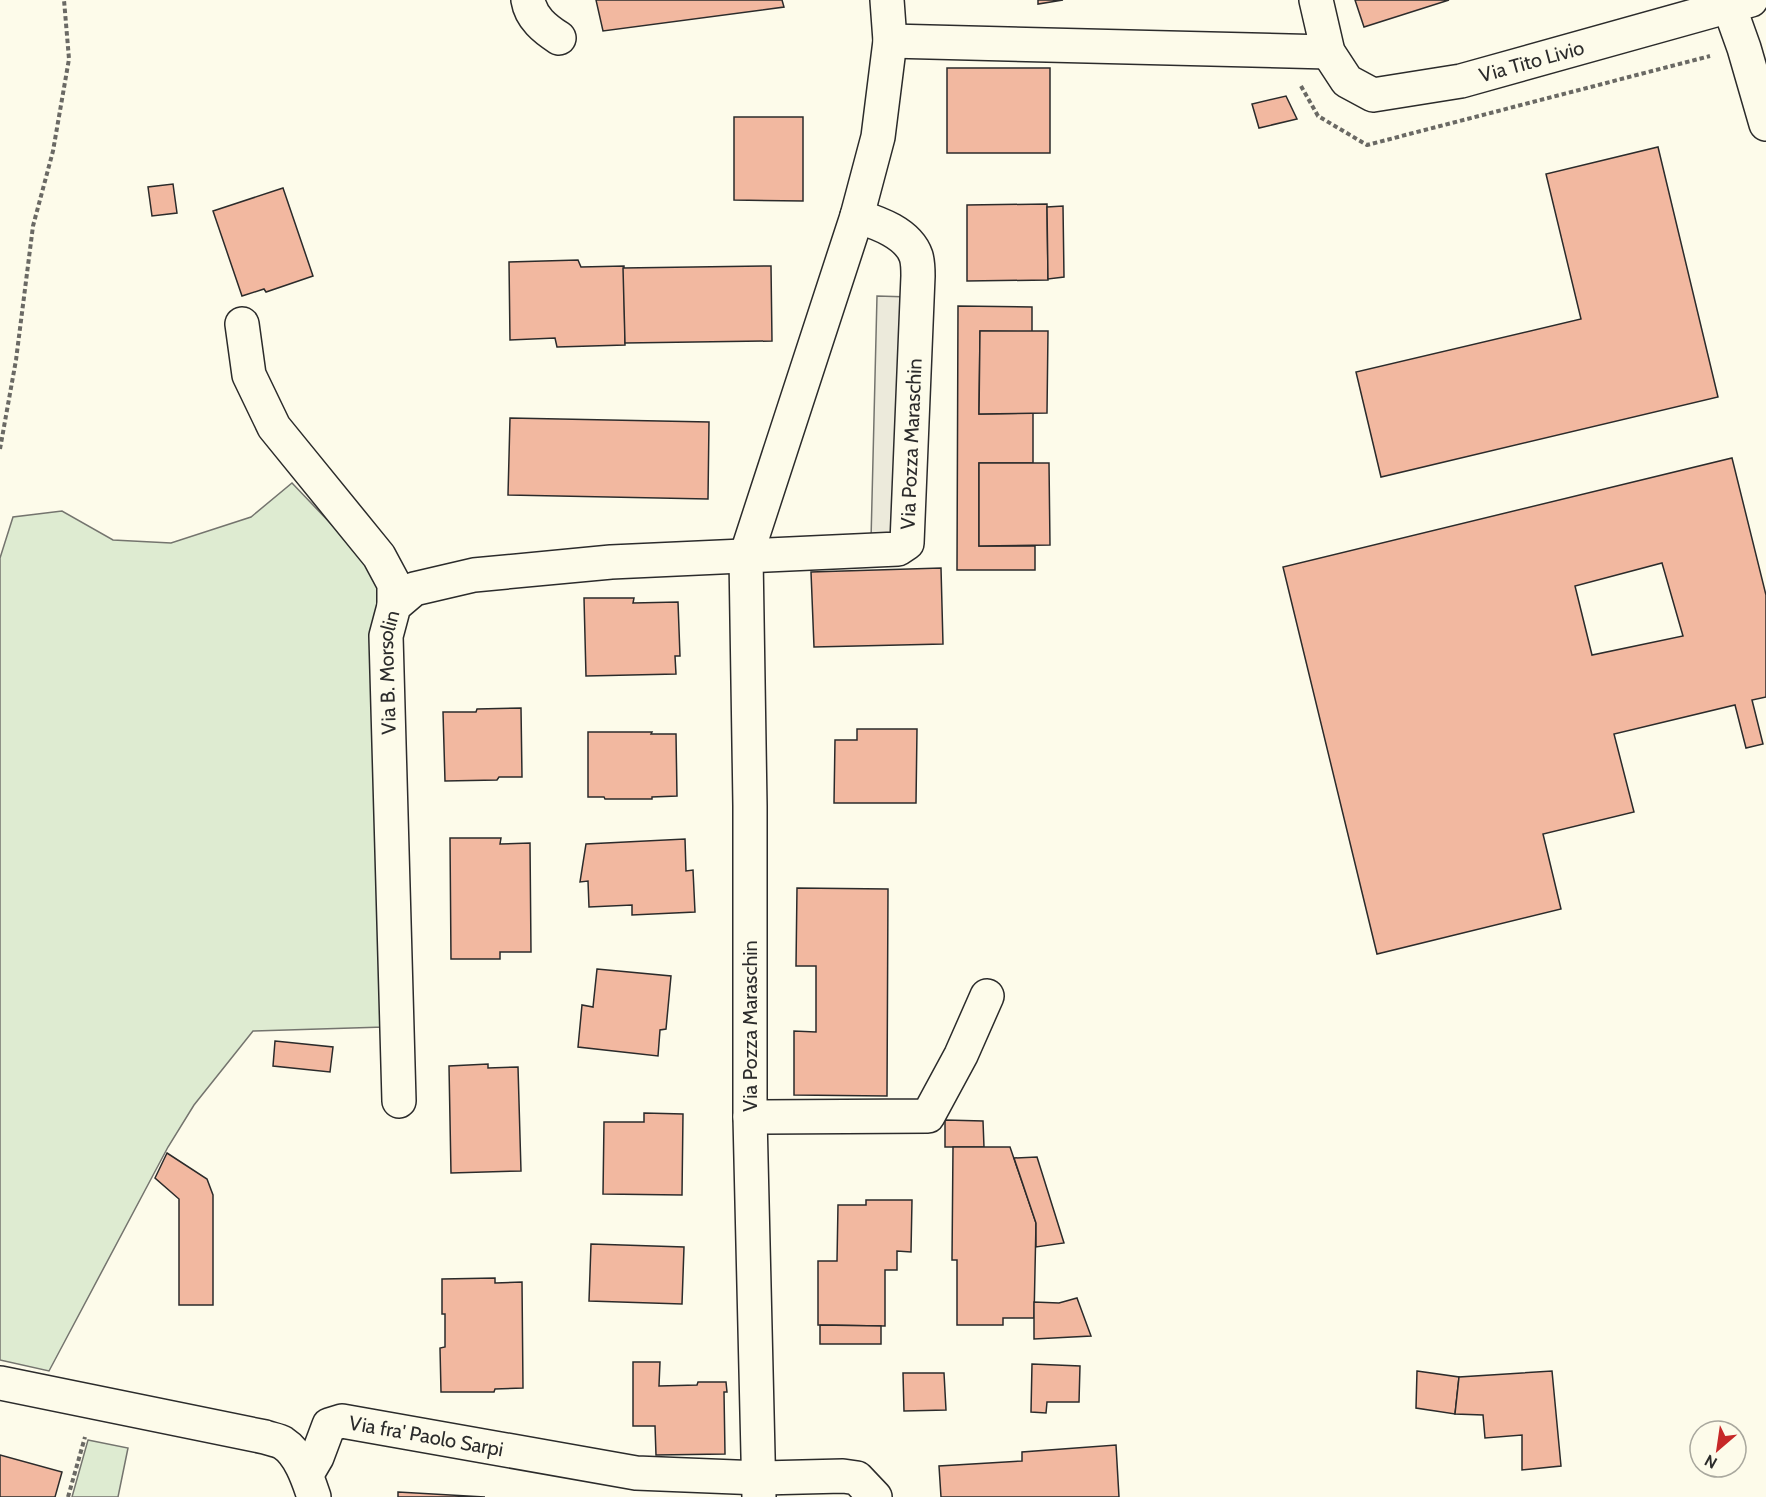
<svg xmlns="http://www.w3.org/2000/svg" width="1766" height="1497" viewBox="0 0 1766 1497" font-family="Cabin,sans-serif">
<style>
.green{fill:#deebd1;stroke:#74746e;stroke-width:1.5}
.parking{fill:#eceadb;stroke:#74746e;stroke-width:1.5}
.building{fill:#f2b8a0;stroke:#2b2b2b;stroke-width:1.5;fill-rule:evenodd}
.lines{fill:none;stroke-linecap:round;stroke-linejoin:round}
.minor-casing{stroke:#2b2b2b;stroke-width:36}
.path{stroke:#6a6964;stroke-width:4;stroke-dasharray:4.5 3;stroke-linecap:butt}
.minor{stroke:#fdfbea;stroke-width:33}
.labels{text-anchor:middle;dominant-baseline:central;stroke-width:4.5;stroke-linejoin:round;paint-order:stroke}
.street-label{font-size:20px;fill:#2b2b2b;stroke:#fdfbea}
</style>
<rect width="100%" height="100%" fill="#fdfbea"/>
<g class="green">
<polygon points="292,483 334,527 374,573 380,596 384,1027 253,1031 194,1105 168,1147 49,1371 0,1360 0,558 13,517 62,511 113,540 171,543 251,517"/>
<polygon points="88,1440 128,1448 118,1497 72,1497"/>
</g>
<polygon class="parking" points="877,296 910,297 904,541 871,540"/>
<g class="building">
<polygon points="596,0 782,0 784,7 603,31"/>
<polygon points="1038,0 1063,0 1038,4"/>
<polygon points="1355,0 1449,0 1364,27"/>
<rect x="947" y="68" width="103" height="85"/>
<polygon points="1286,96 1297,119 1259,128 1252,104"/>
<polygon points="734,117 803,117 803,201 734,200"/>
<polygon points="1658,147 1718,397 1381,477 1356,372 1581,319 1546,174"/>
<polygon points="173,184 177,213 152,216 148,187"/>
<polygon points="283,188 313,276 266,292 264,289 242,296 213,211"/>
<polygon points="1047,204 1048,280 967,281 967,205"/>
<polygon points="1063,206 1064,277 1048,279 1047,207"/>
<polygon points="578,260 581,267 624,266 625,345 557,347 555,338 510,340 509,262"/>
<polygon points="771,266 772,341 625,343 623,268"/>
<polygon points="958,306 1032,307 1032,332 980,331 979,414 1033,413 1033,463 979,463 979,546 1035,546 1035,570 957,570"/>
<polygon points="980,331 1048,331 1047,413 979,414"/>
<polygon points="510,418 709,422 708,499 508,495"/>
<path d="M1732,458l34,137v102l-14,3 11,44 -17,4 -11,-43 -121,29 20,78 -91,22 18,75 -184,45 -94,-387zM1662,563l21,73 -91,19 -17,-69z"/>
<polygon points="979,463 1049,463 1050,545 979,546"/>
<polygon points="941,568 943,644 814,647 811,572"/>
<polygon points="584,598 634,598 633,603 678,602 680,656 675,656 676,674 586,676"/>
<polygon points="521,708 522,777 499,777 497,780 445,781 443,712 476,712 477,709"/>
<polygon points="857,729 917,729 916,803 834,803 835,740 857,740"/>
<polygon points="588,732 652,732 651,734 676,734 677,796 652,797 652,799 605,799 604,797 588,797"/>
<polygon points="450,838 501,838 500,844 530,843 531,952 500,952 500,959 451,959"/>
<polygon points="685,839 686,871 693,870 695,912 632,915 632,905 589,907 588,881 580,882 586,844"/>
<polygon points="797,888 888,889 887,1096 794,1095 794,1031 816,1032 816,966 796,966"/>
<polygon points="597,969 671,976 666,1029 660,1030 658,1056 578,1047 582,1005 593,1007"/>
<polygon points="275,1041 333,1047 330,1072 273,1066"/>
<polygon points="488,1064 488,1068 518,1067 521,1171 451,1173 449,1066"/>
<polygon points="644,1113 683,1114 682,1195 603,1194 604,1122 644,1122"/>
<polygon points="945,1120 983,1121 984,1147 945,1147"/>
<polygon points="953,1147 1010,1147 1036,1223 1034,1318 1003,1318 1003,1325 957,1325 957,1260 952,1260"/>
<polygon points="167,1153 207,1179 213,1195 213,1305 179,1305 179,1199 155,1178"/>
<polygon points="1037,1157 1064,1243 1036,1247 1036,1223 1014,1158"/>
<polygon points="866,1200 912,1200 911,1252 897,1251 897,1270 885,1270 885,1326 818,1325 818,1261 837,1261 838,1205 866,1205"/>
<polygon points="591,1244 684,1247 682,1304 589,1301"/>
<polygon points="495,1278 495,1283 522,1282 523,1388 495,1389 494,1392 441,1392 440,1348 445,1347 445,1314 442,1314 442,1279"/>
<polygon points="1077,1298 1091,1336 1034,1339 1034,1302 1059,1303"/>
<polygon points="820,1325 881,1326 881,1344 820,1344"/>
<polygon points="633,1362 660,1362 659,1386 697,1385 698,1382 726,1382 727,1392 724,1392 725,1454 656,1455 655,1426 633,1426"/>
<polygon points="1032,1364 1080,1366 1079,1402 1047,1402 1046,1413 1031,1412"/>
<polygon points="1417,1371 1459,1377 1455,1414 1416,1408"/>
<polygon points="1552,1371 1561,1466 1522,1470 1522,1435 1485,1438 1483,1415 1455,1414 1459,1377"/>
<polygon points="903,1373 944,1373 946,1410 904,1411"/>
<polygon points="1116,1445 1119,1497 941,1497 939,1466 1022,1461 1022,1452"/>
<polygon points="0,1455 62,1472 55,1497 0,1497"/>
<polygon points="398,1492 485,1497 398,1497"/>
</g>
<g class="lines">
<defs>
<g id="minor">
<path d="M528,0c3,18 17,29 31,38"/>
<path id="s1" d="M1316,0l12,52 19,29 26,14 88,-14 290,-81"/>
<polyline points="1729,6 1744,48 1766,124"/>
<polyline points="890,41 1328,52"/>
<polyline points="242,324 249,375 274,427 379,556 394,584 394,606"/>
<path id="s2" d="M399,1101l-13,-465 8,-30 20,-17 60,-14 137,-13 287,-13 9,-6 11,-267c0,-6 0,-14 -2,-20 -8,-23 -38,-33 -59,-40"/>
<polyline points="750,1117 928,1116 961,1055 987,996"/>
<path d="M0,1383l265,54c5,2 13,3 18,6 17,11 25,36 31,54"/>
<path id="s3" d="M307,1474l10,-17 12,-32 13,-4 294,52 124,5 83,-2 14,2 18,19"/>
<polyline points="759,1497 750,1117 750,806 746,556 857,216 878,137 890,41 887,0"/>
</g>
</defs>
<use href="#minor" class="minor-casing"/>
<g class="path">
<polyline points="1301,86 1318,116 1367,145 1710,56"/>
<polyline points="0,449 16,360 33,226 53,151 69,59 64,0"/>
<polyline points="68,1497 85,1437"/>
</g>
<use href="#minor" class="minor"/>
</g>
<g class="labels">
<g class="street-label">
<text stroke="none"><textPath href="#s1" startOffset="280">Via Tito Livio</textPath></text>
<text stroke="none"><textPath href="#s2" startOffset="1119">Via Pozza Maraschin</textPath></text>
<text stroke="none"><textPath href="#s2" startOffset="429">Via B. Morsolin</textPath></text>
<text transform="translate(750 1026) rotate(-90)">Via Pozza Maraschin</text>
<text stroke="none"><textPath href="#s3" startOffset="153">Via fra' Paolo Sarpi</textPath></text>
</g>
</g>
<g transform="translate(1718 1449) rotate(209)"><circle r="28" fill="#fdfbea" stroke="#a9a89e" stroke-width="1.5"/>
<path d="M0-4.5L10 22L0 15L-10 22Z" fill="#c62828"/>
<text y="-9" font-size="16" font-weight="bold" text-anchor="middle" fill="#2b2b2b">N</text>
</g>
</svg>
